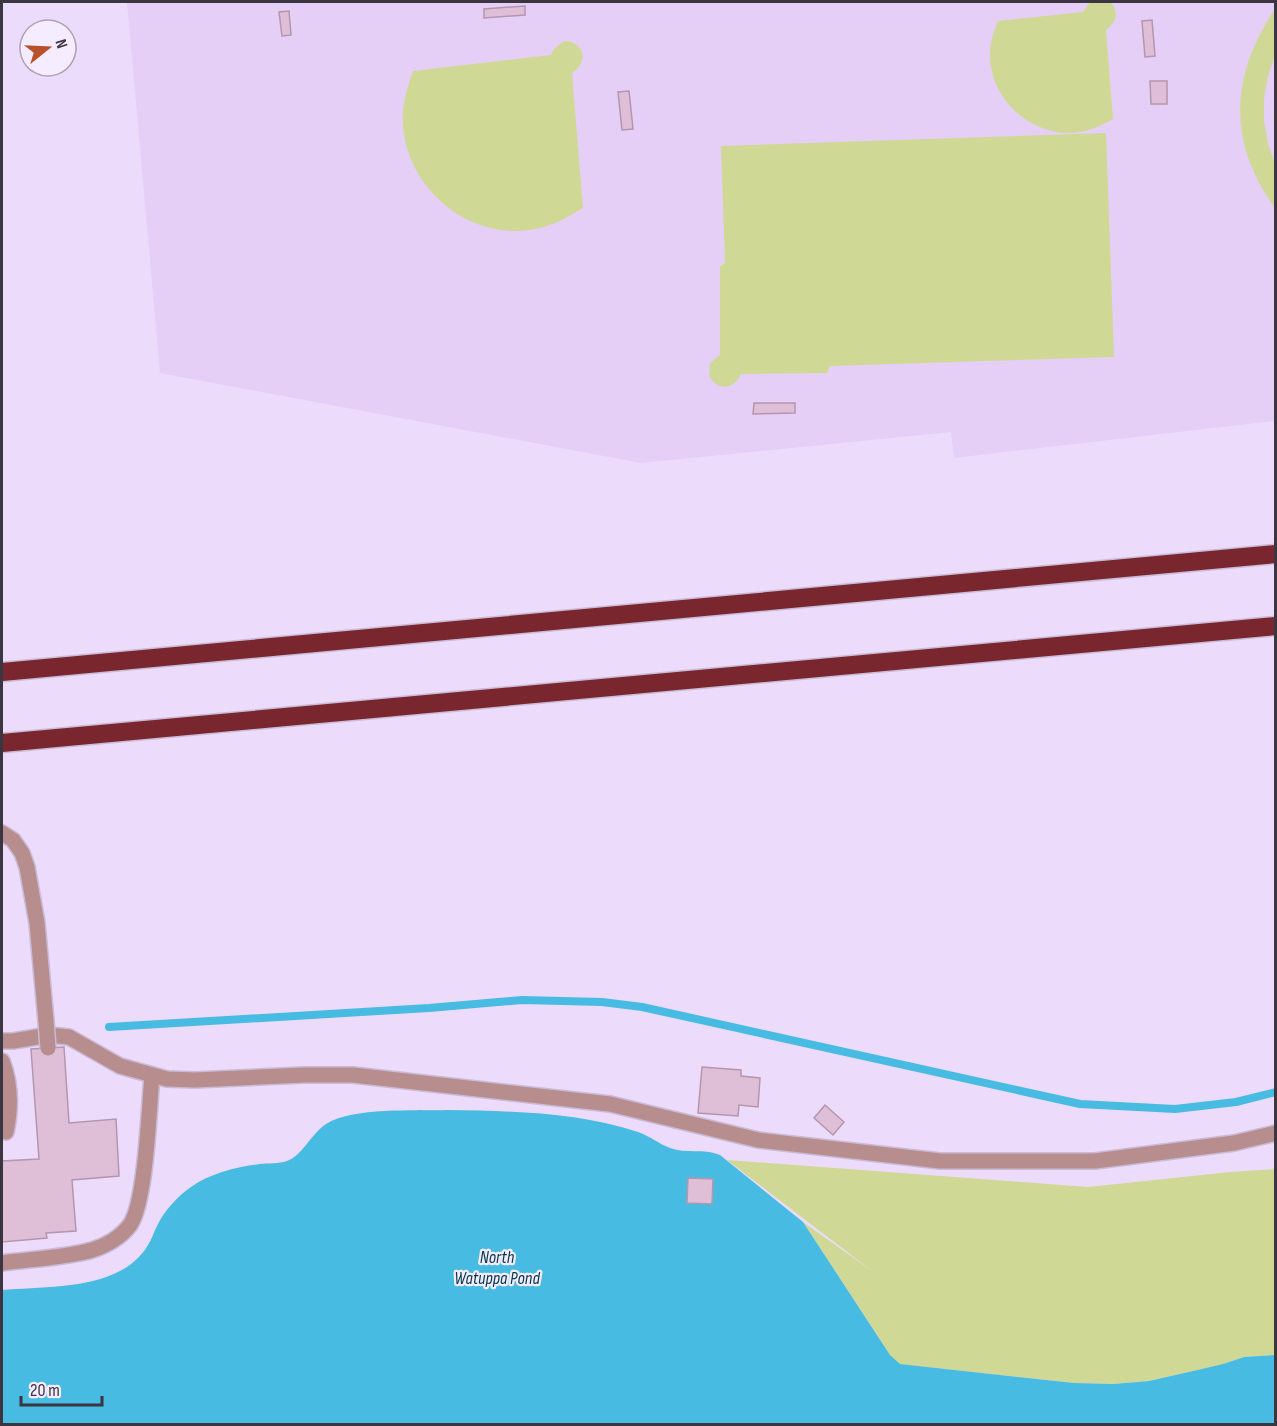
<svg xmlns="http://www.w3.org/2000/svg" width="1277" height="1426" viewBox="0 0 1277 1426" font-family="'Sofia Sans Condensed',sans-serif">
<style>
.built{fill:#e5cff6}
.green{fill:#cfd995}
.water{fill:#47bbe1}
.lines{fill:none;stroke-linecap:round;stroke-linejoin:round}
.stream{stroke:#47bbe1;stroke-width:8}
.building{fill:#debfd7;stroke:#b496ad;stroke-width:1.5}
.minor-casing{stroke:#c9bad6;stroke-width:18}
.highway-casing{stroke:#c9bad6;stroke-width:21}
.minor{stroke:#b78d8d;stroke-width:15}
.highway{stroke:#79262e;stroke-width:18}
.minor-bridge-casing{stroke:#c9bad6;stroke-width:18;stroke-linecap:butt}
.minor-bridge{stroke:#b78d8d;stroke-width:15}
.labels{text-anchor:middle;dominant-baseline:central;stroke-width:4.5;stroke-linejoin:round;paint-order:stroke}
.water-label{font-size:18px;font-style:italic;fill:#023948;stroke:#f6ecff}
</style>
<rect width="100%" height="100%" fill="#eddbfb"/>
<polygon class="built" points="127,2 1275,2 1275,421 954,458 951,432 641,463 160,373"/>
<g class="green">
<path d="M1090,2h21c8,11 6,20 -5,28l7,89c-14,8 -28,14 -44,14 -43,0 -80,-37 -79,-80 0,-11 4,-22 8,-32l85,-9z"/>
<path d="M1275,9v46l-7,21 -4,23v22l4,23 7,19v45c-48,-66 -45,-132 0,-199z"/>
<path d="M564,41c21,1 25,21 8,32l11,135c-12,7 -23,14 -36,18 -65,21 -133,-27 -143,-92 -4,-22 2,-43 9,-63l138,-16 3,-6z"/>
<path d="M1106,133l8,224 -284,9 -3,7 -86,1c-7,16 -23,17 -32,2l1,-13 10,-8v-89l5,-3 -4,-117z"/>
<polygon points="727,1160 1088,1187 1230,1172 1275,1169 1275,1355 1244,1357 1223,1364 1193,1371 1149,1381 1113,1384 1074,1383 899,1364 890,1355 803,1222 872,1271"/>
</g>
<path class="water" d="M447,1110c64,1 130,2 191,22 12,4 21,12 32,16 16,6 34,0 50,7l83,67 87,133 10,9 174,19 39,1 36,-3 44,-10 30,-7 21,-7 31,-2v69h-1273v-134c46,-4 119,1 146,-45 4,-6 6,-14 10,-21 7,-14 20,-28 33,-37 20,-14 45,-20 69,-23 8,-1 19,0 27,-3 15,-5 24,-27 39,-37 27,-17 89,-13 121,-14z"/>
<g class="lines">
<polyline class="stream" points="109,1027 429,1008 522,1000 602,1002 642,1007 1080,1104 1175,1109 1236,1102 1276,1092"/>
</g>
<g class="building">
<polygon points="525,6 525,15 484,18 484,9"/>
<polygon points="289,11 291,35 282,36 279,12"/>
<polygon points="1152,20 1155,56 1145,57 1142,21"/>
<polygon points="1150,81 1167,81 1167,104 1151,104"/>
<polygon points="629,91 633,129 622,130 618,92"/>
<polygon points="754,403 795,403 795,413 753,414"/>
<polygon points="64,1047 69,1123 116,1119 119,1176 72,1180 76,1231 46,1233 47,1238 2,1242 2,1161 39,1159 31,1049"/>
<polygon points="702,1067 741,1070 741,1076 760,1078 758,1107 739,1105 738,1116 698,1113"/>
<polygon points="825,1105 844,1122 833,1135 814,1118"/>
<polygon points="688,1178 713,1179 712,1204 687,1203"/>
</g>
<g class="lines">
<defs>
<g id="minor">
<polyline points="2,833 13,840 22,853 27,867 37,923 46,1021"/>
<polyline points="2,1041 13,1041 49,1035 69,1037 120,1066 167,1079 195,1080 304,1075 353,1075 610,1104 758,1140 940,1161 1095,1161 1234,1143 1276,1133"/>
<path d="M2,1061c9,23 9,48 4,71"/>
<path d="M2,1263c28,-4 63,-5 90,-13 14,-4 29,-13 38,-25 16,-23 19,-117 22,-149"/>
</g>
<g id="highway">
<polyline points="2,672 1276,554"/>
<polyline points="2,743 1276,626"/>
</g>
</defs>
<use href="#minor" class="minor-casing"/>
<use href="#highway" class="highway-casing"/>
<use href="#minor" class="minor"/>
<use href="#highway" class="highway"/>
<defs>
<polyline id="minor-bridge" points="46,1021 48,1048"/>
</defs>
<use href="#minor-bridge" class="minor-bridge-casing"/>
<use href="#minor-bridge" class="minor-bridge"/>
</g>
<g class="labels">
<g class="water-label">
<text x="497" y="1257">North<tspan x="497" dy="21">Watuppa Pond</tspan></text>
</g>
</g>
<rect width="1277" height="1426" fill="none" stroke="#3b3441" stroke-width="6"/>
<g transform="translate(48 48) rotate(72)"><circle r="28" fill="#f6ecff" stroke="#aba2b3" stroke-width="1.5"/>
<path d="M0-4.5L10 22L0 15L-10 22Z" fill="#b8512a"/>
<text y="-9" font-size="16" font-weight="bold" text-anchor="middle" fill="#3b3441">N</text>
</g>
<path d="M21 1396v9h81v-9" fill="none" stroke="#3b3441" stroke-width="3"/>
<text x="30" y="1396" font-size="18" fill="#3b3441" stroke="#f6ecff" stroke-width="4.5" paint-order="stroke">20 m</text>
</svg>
